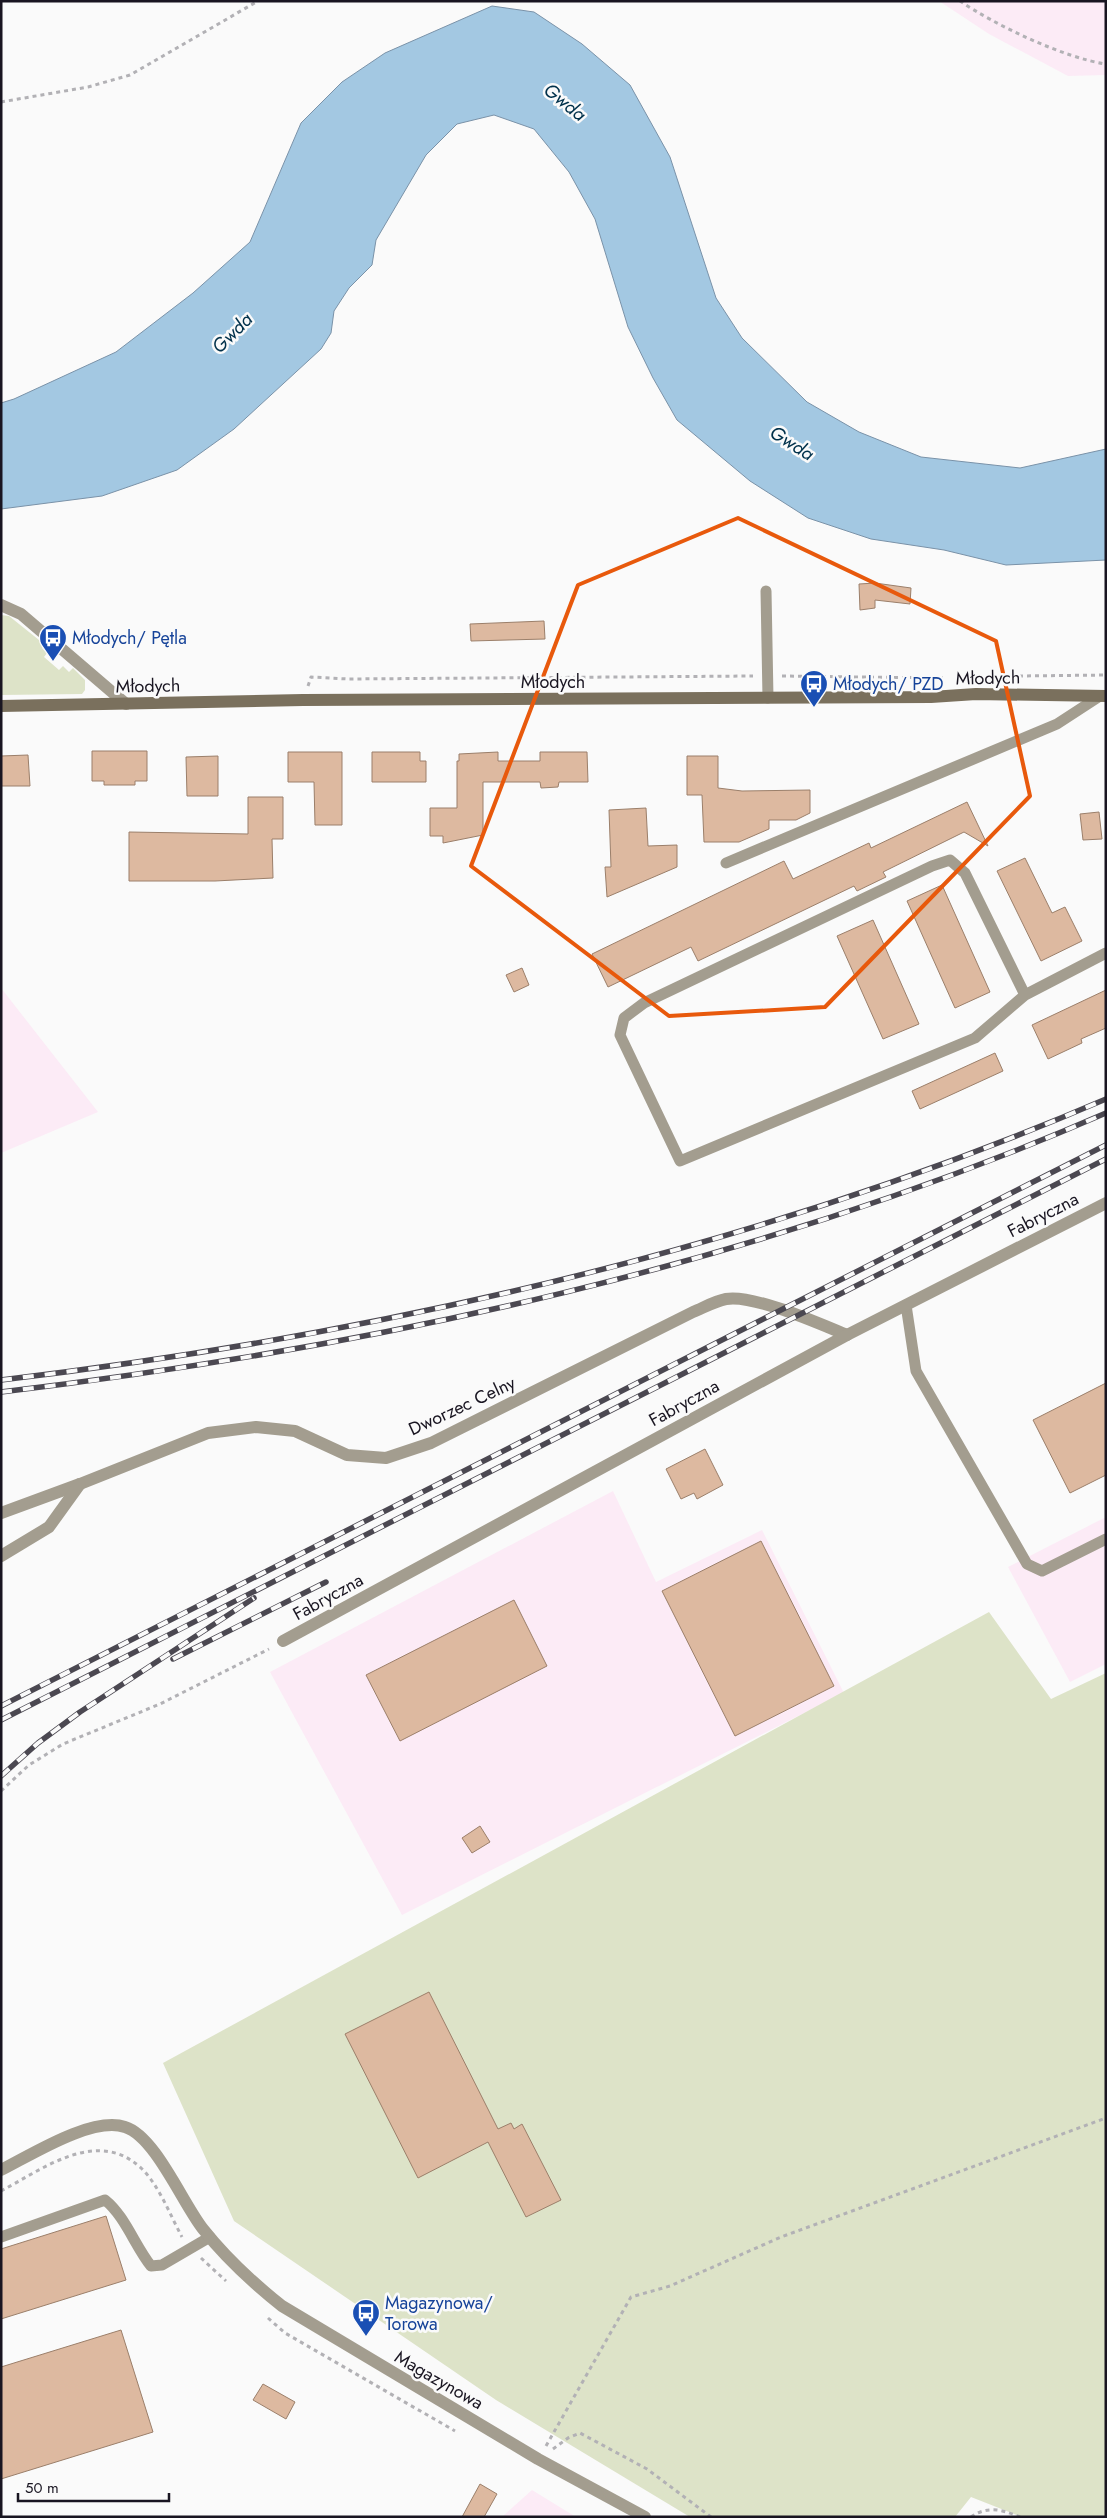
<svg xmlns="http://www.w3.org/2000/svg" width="1107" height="2518" viewBox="0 0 1107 2518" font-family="Jost,sans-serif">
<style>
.industrial{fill:#fcebf6}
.green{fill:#dde3c8}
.water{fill:#a3c8e2;stroke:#7a92a8}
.building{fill:#ddb9a0;stroke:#9b7f6a}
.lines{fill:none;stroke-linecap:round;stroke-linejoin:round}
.path{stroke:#b2b1b5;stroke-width:3;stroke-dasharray:4 4;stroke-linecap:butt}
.lane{stroke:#a39d8f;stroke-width:11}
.street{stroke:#a39d8f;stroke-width:12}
.secondary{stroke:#7a705d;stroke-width:12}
.rail-casing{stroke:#4b4851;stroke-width:5.5}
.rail{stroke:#fafafa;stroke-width:4;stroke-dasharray:11;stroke-linecap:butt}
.marked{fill:none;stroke:#e8590c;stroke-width:4;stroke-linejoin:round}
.labels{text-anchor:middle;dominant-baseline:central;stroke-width:5;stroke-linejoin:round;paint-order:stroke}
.transit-label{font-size:18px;fill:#164399;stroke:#fafafa;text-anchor:start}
.street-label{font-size:18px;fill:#191521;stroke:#fafafa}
.water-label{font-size:19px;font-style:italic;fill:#00314b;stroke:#fafafa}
</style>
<rect width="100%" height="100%" fill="#fafafa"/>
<g class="industrial">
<polygon points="939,1 1106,1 1106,75 1068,76 989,34"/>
<polygon points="1,988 98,1112 1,1153"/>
<polygon points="613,1491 656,1582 762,1530 844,1693 402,1915 270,1672"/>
<polygon points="1106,1517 1106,1664 1070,1682 1008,1567"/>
<polygon points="532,2490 576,2517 502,2517"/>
</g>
<g class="green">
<polygon points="1,615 9,616 44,644 42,648 47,653 44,657 59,670 63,666 69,672 73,668 85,680 85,690 82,694 1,695"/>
<polygon points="989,1612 1051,1699 1106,1673 1106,2517 1022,2517 971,2497 955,2517 690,2517 496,2400 234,2221 163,2063"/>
</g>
<polygon class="water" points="492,6 534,12 582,44 630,85 670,157 716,298 742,338 807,402 859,432 921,457 1020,468 1106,449 1106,560 1006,565 944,550 871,539 808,518 750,481 677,420 653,378 628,327 595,219 569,172 534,129 494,115 457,124 426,155 376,240 372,265 349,288 334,311 331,333 321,349 234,429 177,470 102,496 1,509 1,403 14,399 116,352 193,293 250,242 301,123 342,82 385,53"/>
<g class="building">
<polygon points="875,583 911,588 910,604 875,600 875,608 860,610 859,584"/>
<polygon points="544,621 545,639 471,641 470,624"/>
<polygon points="92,751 147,751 147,781 135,781 135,785 104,785 104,781 92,781"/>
<polygon points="288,752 342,752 342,825 315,825 314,782 288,782"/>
<polygon points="372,752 420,752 420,761 426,761 426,782 372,782"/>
<polygon points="498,752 498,761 540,761 540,752 587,752 588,782 559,782 558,787 541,788 540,782 483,782 483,835 443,843 443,836 430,836 430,808 457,808 457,761 459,761 459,754"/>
<polygon points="28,755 30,786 1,786 1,756"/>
<polygon points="218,756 218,796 187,796 186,757"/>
<polygon points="687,756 718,756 718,788 742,791 810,790 810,813 796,820 769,820 769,829 739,842 704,842 702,795 687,795"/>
<polygon points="248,797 283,797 283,839 272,839 273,878 215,881 129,881 129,832 248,834"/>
<polygon points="967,802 988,846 964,832 883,872 886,877 857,891 854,886 698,961 691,947 608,987 592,954 784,861 793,879 869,843 871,848"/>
<polygon points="646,808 648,846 677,845 677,867 607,897 605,867 611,867 609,810"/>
<polygon points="1099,812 1102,839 1083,840 1080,814"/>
<polygon points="1025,858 1052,913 1065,907 1082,941 1041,961 997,871"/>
<polygon points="942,885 990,992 955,1008 907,901"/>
<polygon points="873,920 919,1024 883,1039 837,936"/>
<polygon points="522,968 529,985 514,992 506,975"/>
<polygon points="1106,990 1106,1028 1081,1039 1082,1043 1048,1059 1032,1025"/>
<polygon points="995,1053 1003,1071 920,1109 912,1091"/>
<polygon points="1106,1383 1106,1475 1070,1493 1033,1420"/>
<polygon points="705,1449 723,1485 697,1499 694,1493 681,1499 666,1469"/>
<polygon points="761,1541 834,1686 735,1736 662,1591"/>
<polygon points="514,1600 547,1666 400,1741 366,1675"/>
<polygon points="480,1826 490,1842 472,1853 462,1838"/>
<polygon points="429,1992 498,2129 511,2123 514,2129 522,2124 561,2200 526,2217 488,2142 418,2178 345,2034"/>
<polygon points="106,2216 126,2280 1,2319 1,2249"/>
<polygon points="121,2330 153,2432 1,2479 1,2367"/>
<polygon points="263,2384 295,2402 286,2419 253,2400"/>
<polygon points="480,2484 497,2494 484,2517 462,2517"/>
</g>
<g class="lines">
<g class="path">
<path d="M960,1c35,24 104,57 146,63"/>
<polyline points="1,102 88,87 130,75 258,1"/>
<polyline points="782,676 943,678"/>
<polyline points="1019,676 1106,675"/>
<polyline points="308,686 311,677 348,679 753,676"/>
<polyline points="1,1791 29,1765 63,1744 160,1704 269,1649"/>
<path d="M1,2191c42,-22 96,-64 140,-23 18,17 29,47 41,69"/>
<polyline points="201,2258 226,2281"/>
<polyline points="268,2318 285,2333 455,2431"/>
<polyline points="546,2446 631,2297 670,2286 781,2237 1106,2118"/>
<polyline points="553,2449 568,2438 580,2433 647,2469 711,2517"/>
<path d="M971,2517c17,-12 32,-7 49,0"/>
</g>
<g class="lane">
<polyline points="766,591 768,698"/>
<polyline points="726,863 1057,724 1100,696"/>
<polyline points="1025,995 965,873 950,860 932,866 644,1003 624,1018 620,1035 680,1161 975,1038 1025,995 1106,953"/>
<polyline points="906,1305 916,1371 1027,1564 1042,1571 1106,1539"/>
<path d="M1,2237l104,-37c20,16 30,46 46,66l11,-1 48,-28"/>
</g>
<g class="street">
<polyline points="1,605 21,614 126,704"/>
<path d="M1,1513l79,-29 128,-51 48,-6 39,4 52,24 39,3 45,-15 262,-131c10,-4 22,-11 33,-13 27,-5 94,25 121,36"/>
<polyline points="1,1556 49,1527 80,1484"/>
<polyline points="283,1641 847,1335 1106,1203"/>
<path d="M1,2170c30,-15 91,-54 124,-43 30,9 58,77 78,102 23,29 50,54 79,77l256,153 107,58"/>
</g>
<polyline class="secondary" points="1,706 303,700 931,697 976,694 1106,696"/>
<defs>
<g id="rail">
<path d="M1,1380c378,-45 754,-130 1105,-281"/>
<path d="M1,1392c377,-45 756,-127 1105,-279"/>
<polyline points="173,1659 326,1582"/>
<polyline points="1,1706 1106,1145"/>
<polyline points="1,1720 1106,1159"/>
<polyline points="1,1776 38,1743 80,1712 254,1598"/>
</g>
</defs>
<use href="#rail" class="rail-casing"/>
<use href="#rail" class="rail"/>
</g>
<path class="marked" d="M738,518l258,123 34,155 -205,211 -156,9 -198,-150 107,-281z"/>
<defs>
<symbol id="bus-pin" viewBox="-11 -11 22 30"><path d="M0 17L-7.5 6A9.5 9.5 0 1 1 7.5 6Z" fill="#1a4fb4" stroke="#fafafa"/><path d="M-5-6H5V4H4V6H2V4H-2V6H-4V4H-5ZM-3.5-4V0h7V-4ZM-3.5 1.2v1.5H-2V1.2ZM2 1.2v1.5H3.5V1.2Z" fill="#fff"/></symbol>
</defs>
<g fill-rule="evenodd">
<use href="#bus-pin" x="37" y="622" width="32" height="43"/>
<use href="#bus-pin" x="798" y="668" width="32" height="43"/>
<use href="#bus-pin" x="350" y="2297" width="32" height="43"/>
</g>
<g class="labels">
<g class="transit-label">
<text x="72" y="638">Młodych/ Pętla</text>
<text x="833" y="684">Młodych/ PZD</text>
<text x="385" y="2303">Magazynowa/<tspan x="385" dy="21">Torowa</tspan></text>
</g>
<g class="street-label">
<text transform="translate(988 678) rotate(-1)">Młodych</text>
<text x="553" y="682">Młodych</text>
<text transform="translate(148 686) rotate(-1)">Młodych</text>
<text transform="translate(1043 1215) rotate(-27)">Fabryczna</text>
<text transform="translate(684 1403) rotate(-29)">Fabryczna</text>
<text transform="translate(462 1406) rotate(-25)">Dworzec Celny</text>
<text transform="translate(328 1597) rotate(-29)">Fabryczna</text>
<text transform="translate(439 2380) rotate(30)">Magazynowa</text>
</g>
<g class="water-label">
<text transform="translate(565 102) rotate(39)">Gwda</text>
<text transform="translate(232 333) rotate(-45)">Gwda</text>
<text transform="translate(792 443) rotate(32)">Gwda</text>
</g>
</g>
<rect width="1107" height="2518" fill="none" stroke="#191521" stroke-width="5"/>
<path d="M18 2493v8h151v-8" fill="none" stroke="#191521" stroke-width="2.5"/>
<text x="25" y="2493" font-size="15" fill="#191521" stroke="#fafafa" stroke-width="4" paint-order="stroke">50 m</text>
</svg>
